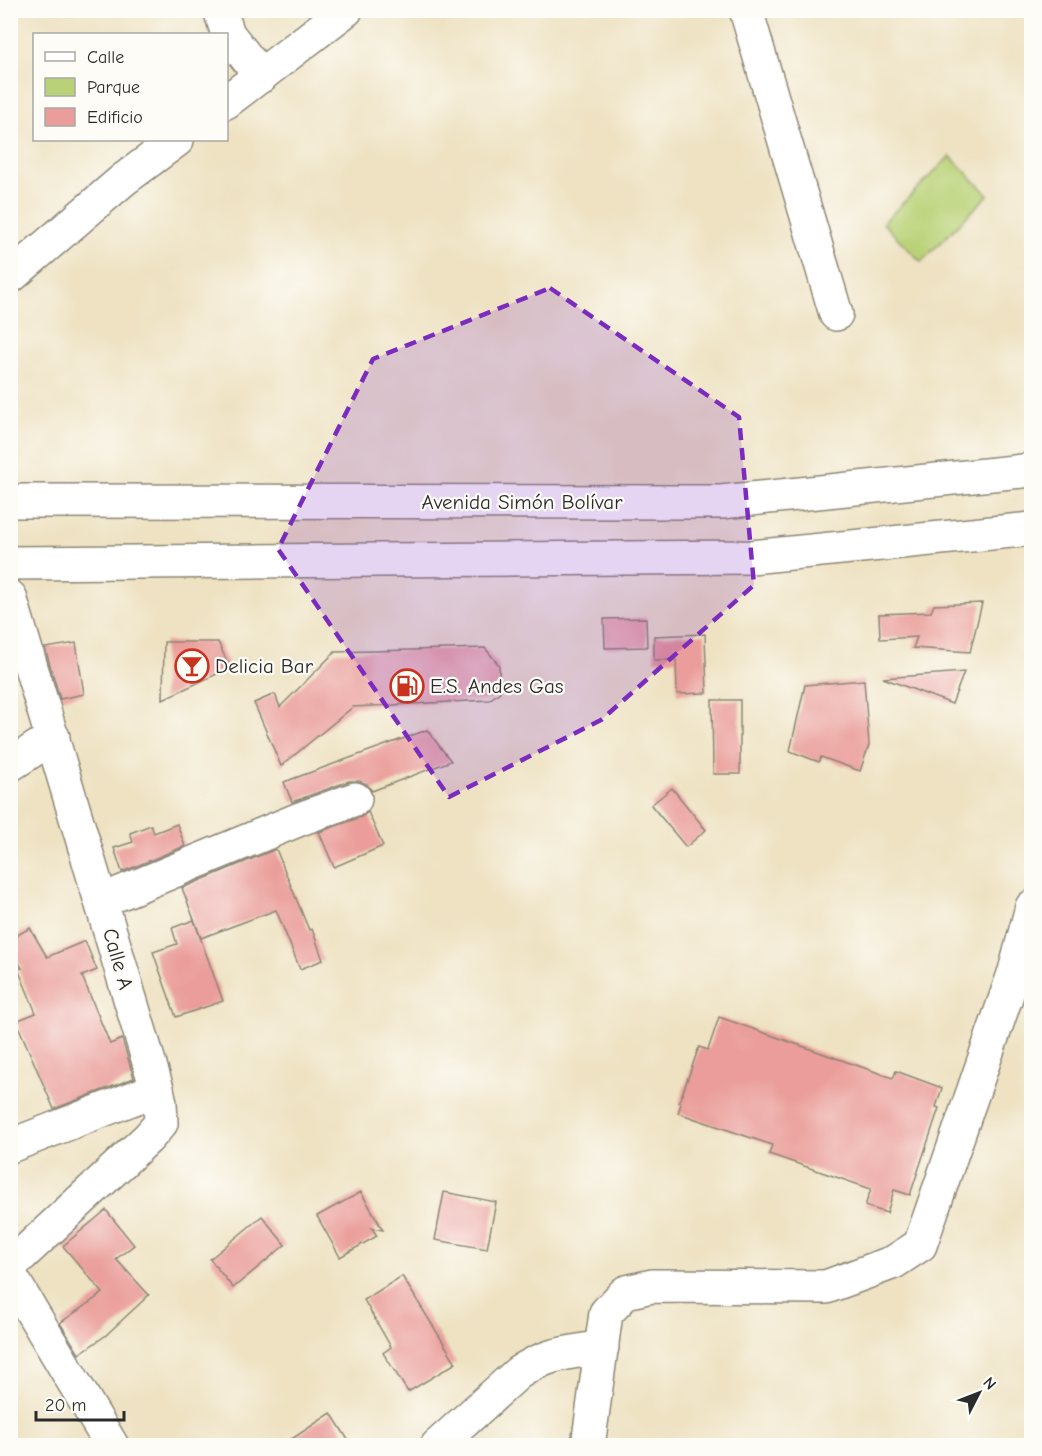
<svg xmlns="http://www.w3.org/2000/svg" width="1042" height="1456" viewBox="0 0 1042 1456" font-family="'Comic Neue',sans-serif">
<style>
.green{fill:#bad277;stroke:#727e51;stroke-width:1.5}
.building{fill:#ea9d9a}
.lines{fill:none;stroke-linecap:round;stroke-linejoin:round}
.minor-casing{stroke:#8c8676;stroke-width:36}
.highway-casing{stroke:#8c8676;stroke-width:36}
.minor{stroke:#fff;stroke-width:33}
.highway{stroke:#fff;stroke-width:33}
.marked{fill:#7b2cbf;fill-opacity:0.2;stroke:#7b2cbf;stroke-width:4.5;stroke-dasharray:12 8;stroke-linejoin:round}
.labels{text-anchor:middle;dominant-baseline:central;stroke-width:4.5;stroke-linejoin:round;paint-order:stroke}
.street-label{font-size:21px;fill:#2b2b2b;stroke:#fdfcf7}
.poi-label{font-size:21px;fill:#2b2b2b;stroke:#fdfcf7;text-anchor:start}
</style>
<rect width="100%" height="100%" fill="#fdfcf7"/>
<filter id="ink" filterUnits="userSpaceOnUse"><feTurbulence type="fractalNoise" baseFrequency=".0167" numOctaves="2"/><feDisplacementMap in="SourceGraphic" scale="12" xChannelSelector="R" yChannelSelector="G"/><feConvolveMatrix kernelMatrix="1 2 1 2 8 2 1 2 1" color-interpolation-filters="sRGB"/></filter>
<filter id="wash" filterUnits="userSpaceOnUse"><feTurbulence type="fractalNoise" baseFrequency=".008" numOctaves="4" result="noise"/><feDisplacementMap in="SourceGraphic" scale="24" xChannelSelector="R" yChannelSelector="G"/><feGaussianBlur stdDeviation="1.35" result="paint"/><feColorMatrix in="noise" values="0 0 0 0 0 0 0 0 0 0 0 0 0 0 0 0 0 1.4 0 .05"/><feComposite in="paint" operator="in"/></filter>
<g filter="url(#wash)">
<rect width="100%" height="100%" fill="#eee2c2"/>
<polygon class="green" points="950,156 988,195 921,262 883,223"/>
<g id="blocks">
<g class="building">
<polygon points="982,603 970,652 913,648 917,637 880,639 879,614 931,612 934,605"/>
<polygon points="646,618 647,647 605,648 604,619"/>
<polygon points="705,634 707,693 677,694 676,660 654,660 654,636"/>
<polygon points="164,642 218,642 230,668 163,699"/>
<polygon points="76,643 84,694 60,699 45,648"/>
<polygon points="485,648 499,665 500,692 489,700 353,707 281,766 254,703 275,694 280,707 335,652"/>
<polygon points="964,672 952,704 883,678"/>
<polygon points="864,680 869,745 860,771 821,757 819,762 790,751 805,685"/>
<polygon points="712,700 740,700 740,774 713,774"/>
<polygon points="427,730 451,761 372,791 367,784 359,781 349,781 292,802 284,782"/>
<polygon points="672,788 706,830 686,847 651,805"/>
<polygon points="368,812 383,846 334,867 319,832 361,817"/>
<polygon points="177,824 185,846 122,872 114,848 133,842 130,833 151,825 154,833"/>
<polygon points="276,849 309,930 312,929 323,960 300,969 276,910 201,938 182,888"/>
<polygon points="194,920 223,1001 176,1017 153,952 177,944 172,928"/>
<polygon points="30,928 47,957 85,941 97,970 82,976 110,1044 122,1039 134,1078 54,1109 16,1021 36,1013 18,969 22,968 10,948 10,939"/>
<polygon points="719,1017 893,1078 896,1071 942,1088 936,1107 939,1108 910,1195 894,1190 887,1213 865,1206 871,1189 769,1154 772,1145 678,1113 681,1104 679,1103 699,1047 708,1050"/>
<polygon points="361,1192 383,1230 372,1228 377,1236 340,1257 317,1216"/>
<polygon points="444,1192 496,1202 487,1249 435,1240"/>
<polygon points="106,1210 134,1245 116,1259 149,1295 105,1336 79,1354 60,1323 103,1293 63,1246"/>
<polygon points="262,1216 285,1245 233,1288 210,1259"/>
<polygon points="402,1276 456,1363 408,1392 383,1353 391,1347 364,1300"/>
<polygon points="331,1413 352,1446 281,1446"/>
</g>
</g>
</g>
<g filter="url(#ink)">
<use href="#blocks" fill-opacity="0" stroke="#8c8676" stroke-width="1.5"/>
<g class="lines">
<defs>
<g id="minor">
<polyline points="220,10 228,34 261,76"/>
<polyline points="746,10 836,314"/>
<polyline points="226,102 346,10"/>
<polyline points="10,277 123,180 177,140"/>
<polyline points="10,597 157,1089 160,1103 161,1123 148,1138 10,1266"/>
<polyline points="10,765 53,737"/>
<polyline points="101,901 300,819 355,799"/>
<polyline points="10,1146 157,1089"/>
<polyline points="10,1275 112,1446"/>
<path d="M437,1446l81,-73c30,-20 50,-20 84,-26"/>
<polyline points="588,1446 606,1313 626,1292 652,1286 826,1287 894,1262 920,1245 1015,971 1032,907"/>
</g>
<g id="highway">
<polyline points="10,501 721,502 1032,470"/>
<polyline points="10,563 751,557 1032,529"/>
</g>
</defs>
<use href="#minor" class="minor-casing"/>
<use href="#highway" class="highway-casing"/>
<use href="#minor" class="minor"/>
<use href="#highway" class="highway"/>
</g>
</g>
<path class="marked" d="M550,288l189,129 15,168 -153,135 -152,77 -171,-248 95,-190z"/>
<defs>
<symbol id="bar-ring" viewBox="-11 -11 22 22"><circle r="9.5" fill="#fdfcf7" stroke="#c8321e" stroke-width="1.5"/><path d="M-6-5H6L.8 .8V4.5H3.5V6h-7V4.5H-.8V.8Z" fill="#c8321e"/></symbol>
<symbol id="fuel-ring" viewBox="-11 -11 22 22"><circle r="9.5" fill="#fdfcf7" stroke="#c8321e" stroke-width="1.5"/><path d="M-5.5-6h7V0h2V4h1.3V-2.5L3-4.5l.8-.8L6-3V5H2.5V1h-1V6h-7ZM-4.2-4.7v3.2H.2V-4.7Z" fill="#c8321e"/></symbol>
</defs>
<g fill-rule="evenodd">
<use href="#bar-ring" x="173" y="647" width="38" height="38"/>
<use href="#fuel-ring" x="388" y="667" width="38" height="38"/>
</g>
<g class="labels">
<g class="street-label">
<text x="522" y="502">Avenida Simón Bolívar</text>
<text transform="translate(118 959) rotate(74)">Calle A</text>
</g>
<g class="poi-label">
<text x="215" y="666">Delicia Bar</text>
<text x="430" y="686">E.S. Andes Gas</text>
</g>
</g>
<rect width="1042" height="1456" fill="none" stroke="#fdfcf7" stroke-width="36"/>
<rect x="33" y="33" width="195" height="108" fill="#fdfcf7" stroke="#a9a8a5" stroke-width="1.5"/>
<rect x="45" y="52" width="30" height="9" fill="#ffffff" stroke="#a9a8a5" stroke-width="1.5"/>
<text x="87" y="63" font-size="18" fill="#2b2b2b">Calle</text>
<rect x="45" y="78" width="30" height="18" fill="#bad277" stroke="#a9a8a5" stroke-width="1.5"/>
<text x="87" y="93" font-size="18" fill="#2b2b2b">Parque</text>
<rect x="45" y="108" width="30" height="18" fill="#ea9d9a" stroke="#a9a8a5" stroke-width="1.5"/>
<text x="87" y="123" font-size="18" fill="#2b2b2b">Edificio</text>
<g transform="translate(979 1393) rotate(48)" stroke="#fdfcf7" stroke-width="4.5" paint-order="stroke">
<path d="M0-4.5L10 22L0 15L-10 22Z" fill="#2b2b2b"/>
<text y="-9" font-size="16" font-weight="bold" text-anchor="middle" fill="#2b2b2b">N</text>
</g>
<path d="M36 1411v9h88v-9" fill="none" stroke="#2b2b2b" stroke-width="3"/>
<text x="45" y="1411" font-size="18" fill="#2b2b2b" stroke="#fdfcf7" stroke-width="4.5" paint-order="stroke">20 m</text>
</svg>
